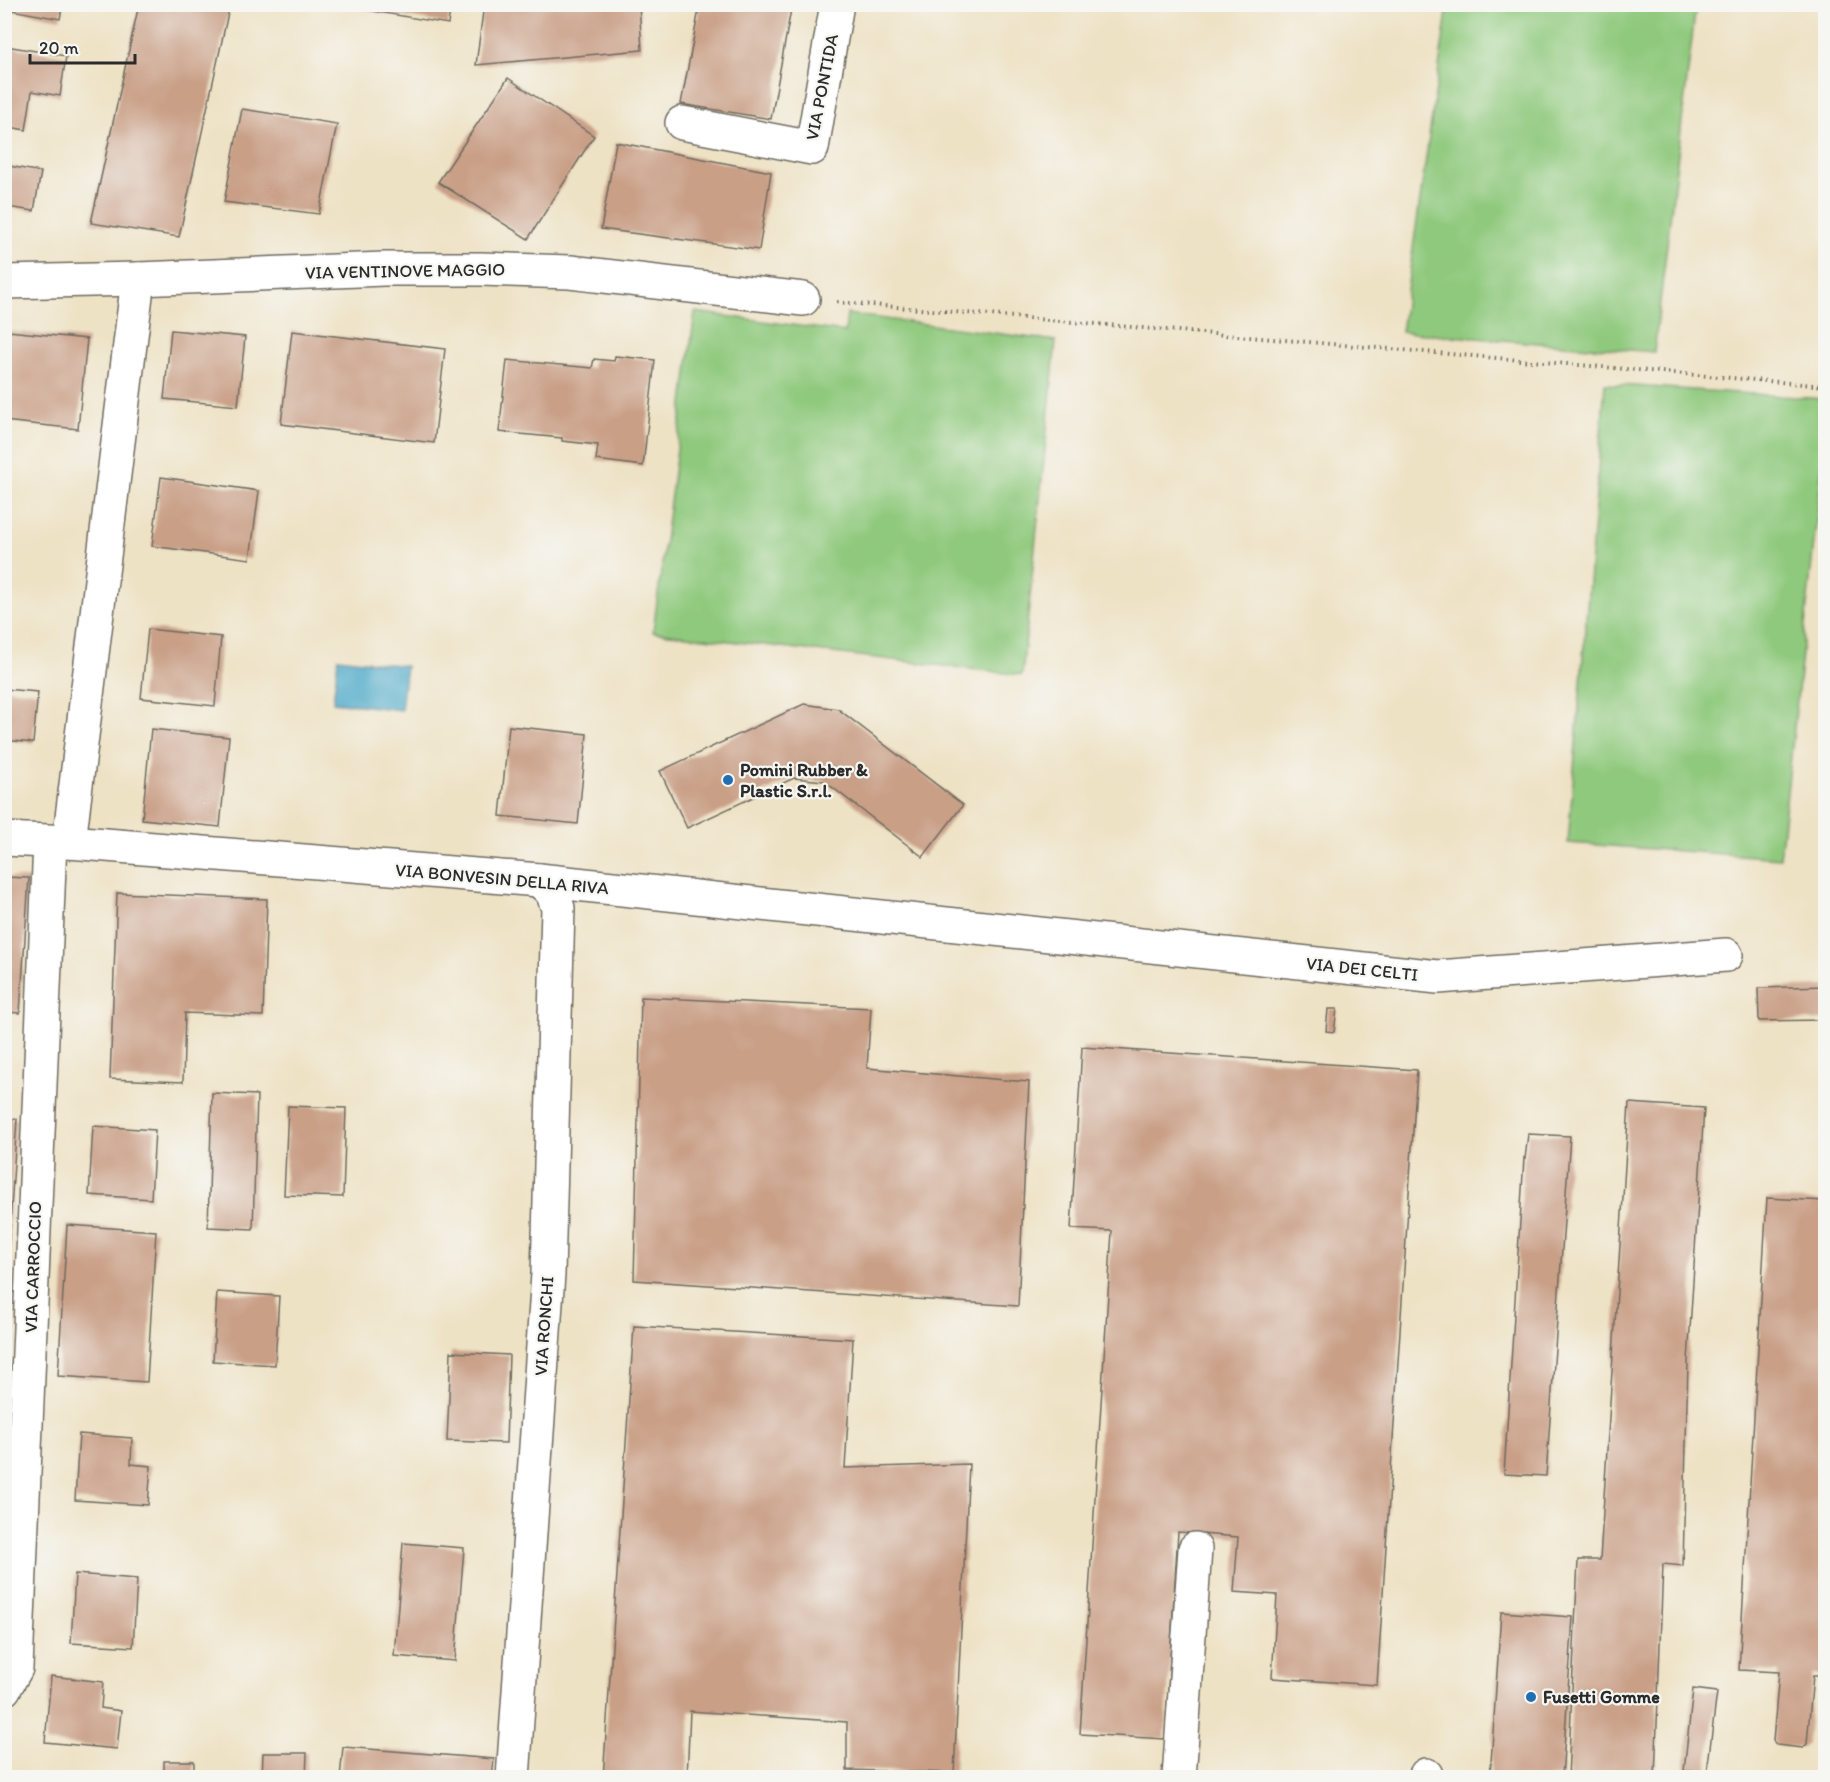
<svg xmlns="http://www.w3.org/2000/svg" width="1830" height="1782" viewBox="0 0 1830 1782" font-family="Itim,sans-serif">
<style>
.green{fill:#8fc97d;stroke:#5d7a54;stroke-width:1.5}
.water{fill:#48a7c7;stroke:#3a6979;stroke-width:1.5}
.building{fill:#c99f86}
.lines{fill:none;stroke-linecap:round;stroke-linejoin:round}
.minor-casing{stroke:#6f6b61;stroke-width:36}
.path{stroke:#6f6b61;stroke-width:4;stroke-dasharray:1.5 4.5;stroke-linecap:butt}
.minor{stroke:#fff;stroke-width:33}
.poi-dot{fill:#1f6fb2;stroke:#f6f6f2;stroke-width:2}
.labels{text-anchor:middle;dominant-baseline:central;stroke-width:4.5;stroke-linejoin:round;paint-order:stroke}
.street-label{font-size:18px;fill:#2b2b2b;stroke:#f6f6f2}
.poi-label{font-size:18px;font-weight:bold;fill:#2b2b2b;stroke:#f6f6f2;text-anchor:start}
</style>
<rect width="100%" height="100%" fill="#f6f6f2"/>
<filter id="ink" filterUnits="userSpaceOnUse"><feTurbulence type="fractalNoise" baseFrequency=".0167" numOctaves="2"/><feDisplacementMap in="SourceGraphic" scale="12" xChannelSelector="R" yChannelSelector="G"/><feConvolveMatrix kernelMatrix="1 2 1 2 8 2 1 2 1" color-interpolation-filters="sRGB"/></filter>
<filter id="wash" filterUnits="userSpaceOnUse"><feTurbulence type="fractalNoise" baseFrequency=".008" numOctaves="4" result="noise"/><feDisplacementMap in="SourceGraphic" scale="24" xChannelSelector="R" yChannelSelector="G"/><feGaussianBlur stdDeviation="1.35" result="paint"/><feColorMatrix in="noise" values="0 0 0 0 0 0 0 0 0 0 0 0 0 0 0 0 0 1.4 0 .05"/><feComposite in="paint" operator="in"/></filter>
<g filter="url(#wash)">
<rect width="100%" height="100%" fill="#eee2c5"/>
<g class="green">
<polygon points="1448,5 1696,5 1654,352 1401,332"/>
<polygon points="695,312 845,332 847,314 1056,341 1022,675 653,632"/>
<polygon points="1605,384 1825,399 1825,440 1780,858 1568,843"/>
</g>
<polygon class="water" points="338,658 406,666 401,710 333,702"/>
<g id="blocks">
<g class="building">
<polygon points="12,4 63,4 60,19 11,10"/>
<polygon points="139,4 230,4 179,237 91,223"/>
<polygon points="362,4 451,4 448,24 361,9"/>
<polygon points="484,4 639,4 642,50 476,65"/>
<polygon points="700,4 792,4 771,119 681,104"/>
<polygon points="6,46 66,56 60,96 32,91 26,130 4,126 4,57"/>
<polygon points="508,78 594,136 528,239 438,182"/>
<polygon points="242,109 337,124 319,214 224,202"/>
<polygon points="616,142 771,172 759,250 601,229"/>
<polygon points="4,165 41,172 34,211 7,207 4,212"/>
<polygon points="171,330 245,337 238,406 164,399"/>
<polygon points="8,331 87,339 78,429 4,421 4,370"/>
<polygon points="292,331 445,349 434,443 281,424"/>
<polygon points="615,356 655,360 643,466 596,460 598,445 562,441 562,438 499,432 507,360 592,368 594,359 614,361"/>
<polygon points="161,477 259,491 250,559 152,546"/>
<polygon points="148,629 221,637 215,706 141,698"/>
<polygon points="4,689 38,692 33,743 4,740"/>
<polygon points="804,704 838,709 963,805 923,857 824,781 794,778 687,828 660,771"/>
<polygon points="509,726 587,734 578,824 500,816"/>
<polygon points="151,729 229,737 220,827 142,819"/>
<polygon points="4,877 29,878 20,1013 4,1012"/>
<polygon points="117,893 267,899 263,1016 185,1013 183,1082 110,1079"/>
<polygon points="1826,986 1826,1020 1759,1021 1758,988"/>
<polygon points="641,997 871,1008 867,1068 1029,1082 1018,1306 634,1280"/>
<polygon points="1328,1009 1337,1009 1334,1032 1326,1031"/>
<polygon points="1082,1047 1417,1070 1377,1685 1272,1678 1277,1595 1234,1592 1238,1537 1178,1532 1165,1739 1080,1734 1112,1231 1071,1229"/>
<polygon points="212,1093 257,1095 253,1229 208,1227"/>
<polygon points="1629,1103 1704,1108 1688,1361 1683,1566 1663,1564 1655,1778 1568,1778 1578,1560 1600,1560"/>
<polygon points="288,1106 346,1108 343,1197 284,1195"/>
<polygon points="4,1119 17,1119 6,1284 4,1284"/>
<polygon points="93,1126 155,1130 151,1199 89,1195"/>
<polygon points="1528,1134 1570,1136 1546,1476 1504,1474 1524,1158 1525,1159"/>
<polygon points="1767,1198 1826,1201 1826,1675 1813,1675 1807,1744 1803,1748 1777,1745 1773,1741 1779,1672 1739,1670"/>
<polygon points="67,1225 156,1231 147,1382 58,1376"/>
<polygon points="217,1292 279,1296 275,1365 213,1361"/>
<polygon points="634,1326 853,1339 845,1468 969,1464 954,1773 847,1770 847,1722 690,1711 687,1778 603,1778"/>
<polygon points="451,1352 509,1355 506,1443 447,1441"/>
<polygon points="79,1434 132,1438 131,1464 151,1466 148,1505 75,1500"/>
<polygon points="403,1543 464,1548 455,1661 394,1656"/>
<polygon points="75,1574 137,1579 133,1647 71,1643"/>
<polygon points="1501,1612 1573,1617 1562,1778 1490,1778"/>
<polygon points="51,1676 103,1682 101,1708 121,1711 117,1749 45,1742"/>
<polygon points="1693,1689 1717,1692 1707,1772 1684,1771"/>
<polygon points="343,1747 494,1759 492,1778 340,1778"/>
<polygon points="263,1753 307,1753 306,1778 262,1778"/>
<rect x="164" y="1761" width="30" height="17"/>
</g>
</g>
</g>
<g filter="url(#ink)">
<use href="#blocks" fill-opacity="0" stroke="#6f6b61" stroke-width="1.5"/>
<g class="lines">
<defs>
<g id="minor">
<polyline points="682,123 812,148 837,4"/>
<polyline points="4,282 138,279 384,269 481,269 570,272 803,299"/>
<polyline points="4,839 69,842 539,880 1438,977 1726,955"/>
<polyline points="69,842 138,279"/>
<polyline points="4,1689 16,1668 50,842"/>
<polyline points="513,1778 548,1274 558,908 552,892 539,880"/>
<polyline points="1179,1778 1195,1549"/>
<polyline points="1426,1778 1426,1775"/>
</g>
</defs>
<use href="#minor" class="minor-casing"/>
<polyline class="path" points="837,302 1826,386"/>
<use href="#minor" class="minor"/>
</g>
</g>
<g class="poi-dot">
<circle cx="728" cy="780" r="6"/>
<circle cx="1531" cy="1697" r="6"/>
</g>
<g class="labels">
<g class="street-label">
<text transform="translate(822 87) rotate(-79)">VIA PONTIDA</text>
<text transform="translate(405 271) rotate(-1)">VIA VENTINOVE MAGGIO</text>
<text transform="translate(502 879) rotate(5)">VIA BONVESIN DELLA RIVA</text>
<text transform="translate(1362 969) rotate(6)">VIA DEI CELTI</text>
<text transform="translate(33 1267) rotate(-88)">VIA CARROCCIO</text>
<text transform="translate(544 1326) rotate(-86)">VIA RONCHI</text>
</g>
<g class="poi-label">
<text x="740" y="770">Pomini Rubber &amp;<tspan x="740" dy="21">Plastic S.r.l.</tspan></text>
<text x="1543" y="1697">Fusetti Gomme</text>
</g>
</g>
<rect width="1830" height="1782" fill="none" stroke="#f6f6f2" stroke-width="24"/>
<path d="M30 54v9h105v-9" fill="none" stroke="#2b2b2b" stroke-width="3"/>
<text x="39" y="54" font-size="18" fill="#2b2b2b" stroke="#f6f6f2" stroke-width="4.5" paint-order="stroke">20 m</text>
</svg>
